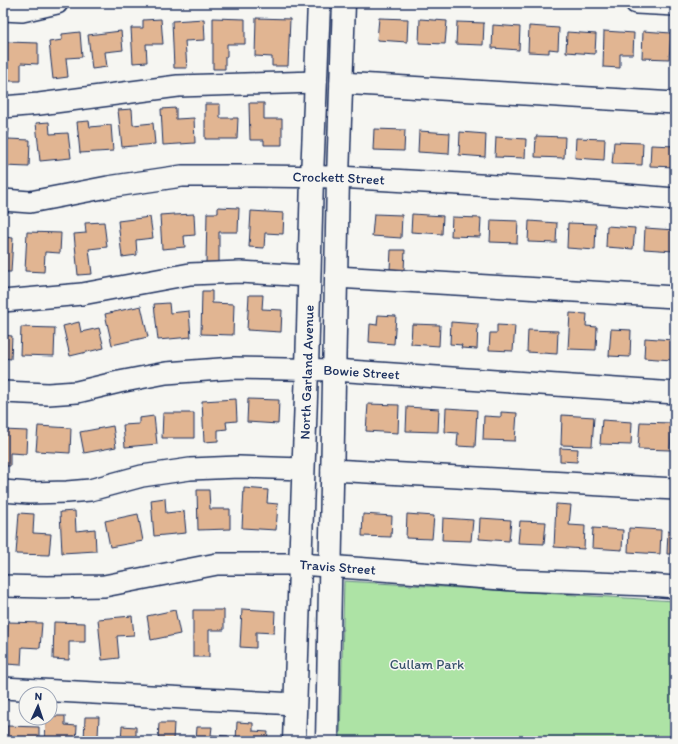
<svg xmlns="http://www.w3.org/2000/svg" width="678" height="744" viewBox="0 0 678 744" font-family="Itim,sans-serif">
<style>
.green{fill:#ade3a5;stroke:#648982}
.building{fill:#e1b592;stroke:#1b2f5e}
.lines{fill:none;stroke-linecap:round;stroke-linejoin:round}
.minor-casing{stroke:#1b2f5e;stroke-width:24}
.major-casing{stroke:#1b2f5e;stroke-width:25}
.minor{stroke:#f6f6f2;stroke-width:21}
.major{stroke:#f6f6f2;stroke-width:22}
.labels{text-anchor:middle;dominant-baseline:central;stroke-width:3;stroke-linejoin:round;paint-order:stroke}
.street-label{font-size:14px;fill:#1b2f5e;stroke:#f6f6f2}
.park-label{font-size:14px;fill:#38536c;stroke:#f6f6f2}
</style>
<rect width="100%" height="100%" fill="#f6f6f2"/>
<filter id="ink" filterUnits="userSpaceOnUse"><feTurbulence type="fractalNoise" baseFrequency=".025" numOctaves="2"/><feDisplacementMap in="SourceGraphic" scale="8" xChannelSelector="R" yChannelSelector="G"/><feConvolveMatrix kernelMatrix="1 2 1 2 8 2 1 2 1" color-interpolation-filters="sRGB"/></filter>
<g filter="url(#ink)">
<polygon class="green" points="344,581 675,601 675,741 340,741"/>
<g class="building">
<polygon points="213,18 245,19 245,44 227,44 227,56 225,57 225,69 213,69"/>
<polygon points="256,18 290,19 288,66 272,66 272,57 255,56"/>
<polygon points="379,18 408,19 407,42 377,40"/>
<polygon points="161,19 163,44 146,44 147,62 133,63 131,28 143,28 143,20"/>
<polygon points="204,19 205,40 185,41 187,68 174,68 172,21"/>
<polygon points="420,19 447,21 445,44 419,43"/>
<polygon points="457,22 484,23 483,45 456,44"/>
<polygon points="493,25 520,27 519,50 492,48"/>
<polygon points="529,26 559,28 558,50 549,49 549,53 528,52"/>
<polygon points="121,31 123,50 105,52 107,67 92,69 88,35"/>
<polygon points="604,31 634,33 633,54 620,54 620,68 603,67"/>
<polygon points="643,31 671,33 669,59 642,58"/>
<polygon points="80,32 82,57 66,58 68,77 53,79 49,42 62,40 62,34"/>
<polygon points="567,32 596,34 595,54 566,52"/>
<polygon points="7,42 38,43 38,64 21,63 21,81 6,81"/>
<polygon points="249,103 264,103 264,119 282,119 282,145 264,145 264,140 250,140"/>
<polygon points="205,104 220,104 220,118 238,118 237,139 205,139"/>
<polygon points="176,108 176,119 194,118 195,143 163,145 161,109"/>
<polygon points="132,109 133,125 153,123 155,144 122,147 118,110"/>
<polygon points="89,121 90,127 111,125 113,151 80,153 77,122"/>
<polygon points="49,122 50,134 68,133 71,158 40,161 36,123"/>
<polygon points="3,129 9,129 8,139 30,140 29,167 3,166"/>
<polygon points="374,129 405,130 404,151 373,150"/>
<polygon points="419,131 450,133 449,154 418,152"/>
<polygon points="460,132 486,134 485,157 459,155"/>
<polygon points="536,136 565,137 564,158 535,157"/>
<polygon points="496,137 526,139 525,158 495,157"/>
<polygon points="576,138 605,139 604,160 575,158"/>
<polygon points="614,142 643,143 642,165 612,164"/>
<polygon points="651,145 675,146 675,167 650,166"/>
<polygon points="218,207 239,208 238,232 219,232 219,263 206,263 207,213 218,213"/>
<polygon points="251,211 284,213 283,234 265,233 264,248 249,247"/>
<polygon points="174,214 174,215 194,214 195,235 184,236 185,247 162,249 160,215"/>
<polygon points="374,214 402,215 401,238 372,236"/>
<polygon points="412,214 443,216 442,234 411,232"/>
<polygon points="150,217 153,238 136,240 137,255 122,257 118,221"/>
<polygon points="452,217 481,218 480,237 451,236"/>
<polygon points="491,220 518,221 517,243 490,242"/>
<polygon points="529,221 557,223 556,243 528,242"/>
<polygon points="104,222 107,247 89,249 92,274 78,275 74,234 86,233 85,223"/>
<polygon points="568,223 596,224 595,250 567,248"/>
<polygon points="607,226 635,228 633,249 606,247"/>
<polygon points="645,228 675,230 674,251 644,249"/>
<polygon points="27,232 61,233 60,253 45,252 44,272 25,271"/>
<polygon points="3,237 13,238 11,272 3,272"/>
<polygon points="391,250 405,250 404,270 390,269"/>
<polygon points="202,291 212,291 212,303 234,304 233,335 201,334"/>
<polygon points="249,295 263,295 262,309 282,310 281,332 247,330"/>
<polygon points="169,303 170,313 189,311 191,337 158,340 154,304"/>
<polygon points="141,306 148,337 112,345 105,314"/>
<polygon points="570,313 587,314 586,326 597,327 596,350 568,349"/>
<polygon points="378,315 396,316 394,344 369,342 370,324 377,325"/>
<polygon points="79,322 81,332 99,328 104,348 70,356 63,326"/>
<polygon points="451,322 478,324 477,349 461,348 462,345 450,344"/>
<polygon points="412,324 440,325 439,346 411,344"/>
<polygon points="497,325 515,326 513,351 489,350 490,333 497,333"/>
<polygon points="21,327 55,328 54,356 20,355"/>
<polygon points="611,329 631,330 630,357 609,356"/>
<polygon points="528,330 558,331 557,354 527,352"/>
<polygon points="3,335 12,336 11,359 3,358"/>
<polygon points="645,338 673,340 672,360 644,358"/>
<polygon points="236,399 237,421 226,422 227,429 218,430 218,441 204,442 202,401"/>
<polygon points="248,399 279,400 278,424 247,422"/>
<polygon points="368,404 399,405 398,433 366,431"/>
<polygon points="407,407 439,409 438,432 406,431"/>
<polygon points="446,408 477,410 475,447 457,446 458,433 445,432"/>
<polygon points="501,412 517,413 515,441 483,440 484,416 501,417"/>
<polygon points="163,413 194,413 194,438 162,438"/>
<polygon points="562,415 594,417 592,446 561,445"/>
<polygon points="154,416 157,444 125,447 123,425 139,424 139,418"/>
<polygon points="602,420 632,422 631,445 600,444"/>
<polygon points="640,422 672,423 670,450 638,449"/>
<polygon points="38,426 71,428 70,453 36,451"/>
<polygon points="113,426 116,447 84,453 80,432"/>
<polygon points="3,430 27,431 26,454 10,453 10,466 3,466"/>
<polygon points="560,448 578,449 577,462 560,461"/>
<polygon points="244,488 268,490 267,503 278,504 276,530 242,528"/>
<polygon points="197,490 209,490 210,509 230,509 230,529 198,530"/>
<polygon points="165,498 166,513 184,511 186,533 154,536 151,500"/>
<polygon points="556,504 571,505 569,525 585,526 584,549 554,547"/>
<polygon points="75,511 76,531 95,529 96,551 62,553 60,512"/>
<polygon points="19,513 34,514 33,533 51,534 49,555 16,554"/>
<polygon points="138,514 143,541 110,547 105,521"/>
<polygon points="363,514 392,516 391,537 362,536"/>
<polygon points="407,514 434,516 432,539 406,538"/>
<polygon points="443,518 473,520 471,541 442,540"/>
<polygon points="480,518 511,520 509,541 479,539"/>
<polygon points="520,521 546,522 544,544 518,543"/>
<polygon points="593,528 623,530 622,550 592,548"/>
<polygon points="629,528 661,530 660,554 628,552"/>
<polygon points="3,530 5,530 4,553 3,552"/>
<polygon points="668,531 675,532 675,554 667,554"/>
<polygon points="242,609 275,611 274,633 256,632 256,648 240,647"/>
<polygon points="175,610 180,634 151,640 147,616"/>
<polygon points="193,610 224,610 224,630 209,630 209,657 193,657"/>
<polygon points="132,616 134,635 117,636 119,658 102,660 98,619"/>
<polygon points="8,622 42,623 40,648 22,647 21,665 6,664"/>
<polygon points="54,622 85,623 85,642 69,642 69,660 53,659"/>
<polygon points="50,716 65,716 65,725 77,726 76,741 45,741 46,718 50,718"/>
<polygon points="85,717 99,717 98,736 115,737 115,741 84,741"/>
<polygon points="237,722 253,723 253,731 268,732 267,741 236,741"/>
<polygon points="159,723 174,723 173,741 158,741"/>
<polygon points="7,726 39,727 39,741 7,741"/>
<polygon points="122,726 136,727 136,739 153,740 153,741 121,741"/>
<polygon points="197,727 212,727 211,735 228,736 228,741 196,741"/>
</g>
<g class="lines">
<defs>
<g id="minor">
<polyline points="636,3 675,5"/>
<polyline points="3,10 22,11 57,3"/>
<polyline points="341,83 675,103"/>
<polyline points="3,107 39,104 178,86 316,82"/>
<path id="s1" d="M3,200l27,2 78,-15 74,-11h72l84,1 227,13 110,9"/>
<polyline points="336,277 675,297"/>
<polyline points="3,301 82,294 190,274 240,272 309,276"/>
<path id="s2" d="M3,392l45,2 29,-2 42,-10 47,-9 68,-5 100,2 341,23"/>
<polyline points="332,470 675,489"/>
<polyline points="3,491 29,493 67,492 90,490 142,476 190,469 239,467 303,469"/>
<path id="s3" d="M3,586l44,1 57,-1 113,-22h83l215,16 134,5 26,2"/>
<polyline points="3,688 295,704"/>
</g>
<g id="major">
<path id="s4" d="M294,741l13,-373 5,-191 7,-174"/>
<polyline points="327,741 338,177 344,3"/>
</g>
</defs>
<use href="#minor" class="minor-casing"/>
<use href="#major" class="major-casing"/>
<use href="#minor" class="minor"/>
<use href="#major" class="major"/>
</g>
</g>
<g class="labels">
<g class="street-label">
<text stroke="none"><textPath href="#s1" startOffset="338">Crockett Street</textPath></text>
<text stroke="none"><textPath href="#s4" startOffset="369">North Garland Avenue</textPath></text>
<text stroke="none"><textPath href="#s2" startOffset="361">Bowie Street</textPath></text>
<text stroke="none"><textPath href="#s3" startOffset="337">Travis Street</textPath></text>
</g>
<g class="park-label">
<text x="427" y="664">Cullam Park</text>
</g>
</g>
<rect width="678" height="744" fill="none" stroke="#f6f6f2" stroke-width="16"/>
<rect x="8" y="8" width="662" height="728" fill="none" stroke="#1b2f5e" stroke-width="1.5" filter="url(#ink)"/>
<g transform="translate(38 706) rotate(3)"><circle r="19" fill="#f6f6f2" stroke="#9ea6b7"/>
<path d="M0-3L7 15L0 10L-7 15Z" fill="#1b2f5e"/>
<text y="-6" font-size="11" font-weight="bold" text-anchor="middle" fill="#1b2f5e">N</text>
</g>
</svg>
